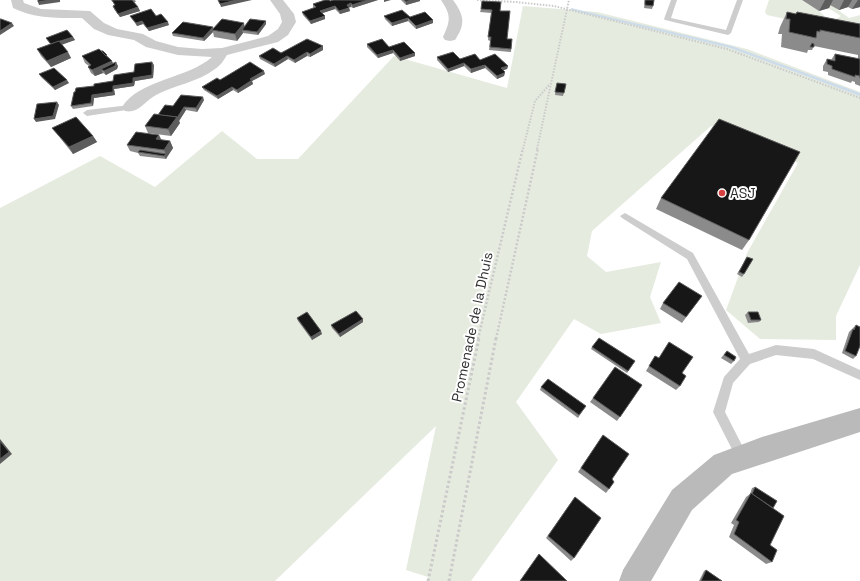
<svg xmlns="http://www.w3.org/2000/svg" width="860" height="581" viewBox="0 0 860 581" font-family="'Space Grotesk',sans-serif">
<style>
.green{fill:#e5ebdf}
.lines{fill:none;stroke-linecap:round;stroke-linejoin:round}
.stream{fill:#cddcea;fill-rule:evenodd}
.path-far2{stroke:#cacaca;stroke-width:2;stroke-dasharray:1.5 1.5;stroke-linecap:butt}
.path-far1{stroke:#cacaca;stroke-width:2.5;stroke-dasharray:2 2;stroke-linecap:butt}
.path{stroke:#cacaca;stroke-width:3;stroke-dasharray:2.5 2.5;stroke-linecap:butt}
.lane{fill:#cdcdcd;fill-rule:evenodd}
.street{fill:#cdcdcd;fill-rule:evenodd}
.secondary{fill:#bababa;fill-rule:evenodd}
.wall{fill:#8b8b8b}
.shaded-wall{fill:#5d5d5d}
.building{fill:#171717;stroke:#5d5d5d}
.poi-dot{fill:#d74141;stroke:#fff;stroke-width:1.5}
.labels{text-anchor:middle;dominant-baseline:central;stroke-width:4;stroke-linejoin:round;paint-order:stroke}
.poi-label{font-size:14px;fill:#303030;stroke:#fff;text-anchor:start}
.street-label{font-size:14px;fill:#303030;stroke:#fff}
</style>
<rect width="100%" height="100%" fill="#fff"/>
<g class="green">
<polygon points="769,0 802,0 819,11 831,22 841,16 825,6 830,4 849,18 860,15 860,27 849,33 767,15 765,12"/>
<polygon points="523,6 597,12 747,49 860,92 860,265 836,316 836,340 760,339 726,310 747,253 798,163 711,126 592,231 587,256 606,272 661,262 650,297 661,323 601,334 574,319 516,402 558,460 471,581 428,581 428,577 406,570 436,426 275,581 0,581 0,208 100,156 155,187 222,131 257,159 298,159 394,56 507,88"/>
</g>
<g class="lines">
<polygon class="stream" points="571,8 732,46 860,93 860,96 730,48 571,10"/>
<g class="path-far2">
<polyline points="477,0 515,2 554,6 727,49 860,98"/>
<polyline points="523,149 535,101 550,84"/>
<polyline points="537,149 569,0"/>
</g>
<g class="path-far1">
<polyline points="478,339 523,148"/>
<polyline points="496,339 538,148"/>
</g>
<g class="path">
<polyline points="428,581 479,338"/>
<polyline points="449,581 496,338"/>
</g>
<g class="lane">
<polygon points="671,0 677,0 671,18 726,30 737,0 743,0 731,33 728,35 665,20 664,19"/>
<polygon points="130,105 133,105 133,109 87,116 83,113 87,110"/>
<polygon points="625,213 693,253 749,354 776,345 814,349 860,370 860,380 813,359 776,355 750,364 733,383 725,412 748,457 746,461 742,463 738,461 713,412 724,377 740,359 687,259 622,218 620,216"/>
</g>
<g class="street">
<path d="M11,0h12l1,3 17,6 49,2 14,12 13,6 26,5 13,7 22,6 24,2 20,-1 46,-12 10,-7 4,-7 -2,-8 -10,-14h13l11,14 2,8 -8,13 -10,7 -51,13c-3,5 -6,10 -12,14 -17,13 -40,16 -59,26 -11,6 -18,19 -31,16l-3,-4c18,-28 65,-28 90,-50l-34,-2 -32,-8 -12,-7 -26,-5 -14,-6 -12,-11c-24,0 -47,1 -69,-10z"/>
<path d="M441,0h12c11,15 13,24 2,40l-5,1 -5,-1 -2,-3c8,-17 8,-22 -2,-37z"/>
</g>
<polygon class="secondary" points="860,408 860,432 732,474 692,510 651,581 619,581 623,570 672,490 714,455 762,437"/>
</g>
<g class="wall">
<polygon points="111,0 135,0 136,2 134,2 138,7 140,11 120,17 114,9 113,6 115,5"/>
<polygon points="378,0 353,8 351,7 349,7 350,11 340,14 335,9 322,13 325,19 311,24 303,15 302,12 314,8 313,7 313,4"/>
<polygon points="401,0 420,0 420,1 406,5"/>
<polygon points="645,0 654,0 653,6 652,9 644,8"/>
<polygon points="802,0 860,0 860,7 852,9 848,7 839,10 830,5 829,8 819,11"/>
<polygon points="481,9 500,11 507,39 512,39 511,52 489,50 490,41 488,40 491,13 480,12"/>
<polygon points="787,12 796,14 797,12 860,24 860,86 855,84 855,82 852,81 851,83 828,75 828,72 823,71 823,66 827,59 831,60 835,54 858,59 858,55 814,46 812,50 808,50 807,53 781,47 782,34 778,34 780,27"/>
<polygon points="130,16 169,25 149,31 143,24 137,26 132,19"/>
<polygon points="384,16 410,17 433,23 416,29 408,21 392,26 385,19"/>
<polygon points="266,24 258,35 243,33 237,41 214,37 213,32 204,41 173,36 172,33"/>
<polygon points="73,37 75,40 62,44 71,58 51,67 41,56 37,49 50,44 46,38"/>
<polygon points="367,44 389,47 415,53 415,56 400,61 393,53 378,58 367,47"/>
<polygon points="323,46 323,50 310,57 307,56 295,63 288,59 275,67 260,59 259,56"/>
<polygon points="101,51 109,58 113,64 118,66 117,69 106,75 103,73 95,76 91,73 88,67 89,66 85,63 82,56"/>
<polygon points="437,57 460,59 508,66 507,69 503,70 505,72 504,76 497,79 485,68 471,73 464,66 448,72 437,60"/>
<polygon points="154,65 153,78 135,81 134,86 114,89 115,95 94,98 93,106 73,109 71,106 94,86 113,81 134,72"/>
<polygon points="39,74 69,83 55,90 41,77"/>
<polygon points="265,74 252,81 253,84 238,93 233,90 218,99 204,90 202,87 220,80"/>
<polygon points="557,83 566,84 563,96 555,95"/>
<polygon points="204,100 197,112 186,110 179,121 180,123 171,136 148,133 145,126 158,115 173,106"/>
<polygon points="52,128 93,136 97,142 73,154 57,134"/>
<polygon points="162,140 170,141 173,148 166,159 140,156 138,153 130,151 127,145"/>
<polygon points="661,198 749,240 742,250 656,209"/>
<polygon points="747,257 744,274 742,277 737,274"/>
<polygon points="698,301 682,323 660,309 663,303"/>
<polygon points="748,312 761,320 759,322 748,323 745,315"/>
<polygon points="297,318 322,334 312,340 298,321"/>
<polygon points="363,319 363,322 340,337 332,328 331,325"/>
<polygon points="856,325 856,356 853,359 842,353 849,332"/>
<polygon points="592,347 635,361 627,373 591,349"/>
<polygon points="666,347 682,373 680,386 676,390 646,371 655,356 659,358"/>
<polygon points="727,351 734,361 731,364 721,358"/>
<polygon points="642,385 617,421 590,402 593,398"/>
<polygon points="541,387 586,406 578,418 540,390"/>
<polygon points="603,435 612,479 609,489 606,493 578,472"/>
<polygon points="755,487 773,508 770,545 772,562 766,564 729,537 734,525 731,523 746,497 750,494 752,488"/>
<polygon points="575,497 574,558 571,561 546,538"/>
<polygon points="706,570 722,581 699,581 704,571"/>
</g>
<g class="shaded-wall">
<polygon points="51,0 60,0 60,2 39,5 38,2"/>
<polygon points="237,0 252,0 221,7 220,4"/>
<polygon points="368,0 378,0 353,8 352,5"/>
<polygon points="384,0 391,0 384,2"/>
<polygon points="411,0 420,0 420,1 406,5 406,2"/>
<polygon points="825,0 833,0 829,8 819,11"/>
<polygon points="844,0 852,0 848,7 839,10"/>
<polygon points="858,0 860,0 860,7 852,9"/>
<polygon points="351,3 351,7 347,8 347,5"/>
<polygon points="335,6 335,9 320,14 320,11"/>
<polygon points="138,7 140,11 120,17 118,14"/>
<polygon points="349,8 350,11 340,14 339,11"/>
<polygon points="325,16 325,19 311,24 310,21"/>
<polygon points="408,18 408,21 392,26 392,23"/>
<polygon points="433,20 433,23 416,29 416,26"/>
<polygon points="142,21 143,24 137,26 136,23"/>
<polygon points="266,21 266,24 258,35 257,32"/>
<polygon points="168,22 169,25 149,31 147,28"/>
<polygon points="12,23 14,26 0,35 0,31"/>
<polygon points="244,23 245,29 242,30 243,33 237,41 235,34"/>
<polygon points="213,27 214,30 212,30 213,32 204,41 203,38"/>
<polygon points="73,37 75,40 53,48 51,45"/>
<polygon points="323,46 323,50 310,57 310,54"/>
<polygon points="393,50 393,53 378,58 377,55"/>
<polygon points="68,52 71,58 51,67 47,61"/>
<polygon points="307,52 307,56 295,63 294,60"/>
<polygon points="415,53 415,56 400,61 400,58"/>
<polygon points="287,56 288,59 275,67 274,64"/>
<polygon points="112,61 115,67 116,62 118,66 117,69 106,75 104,71 101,69 103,73 95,76 92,70"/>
<polygon points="152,62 154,65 153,78 135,81 134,86 114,89 115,95 94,98 93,106 91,103 92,95 133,78"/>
<polygon points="464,63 464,66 448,72 448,69"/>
<polygon points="485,65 485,68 471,73 471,69"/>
<polygon points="508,66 507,69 501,71 501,68"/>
<polygon points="264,71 265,74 252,81 253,84 238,93 237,90 250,79"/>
<polygon points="505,72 504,76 497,79 497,76"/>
<polygon points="67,80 69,83 55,90 53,87"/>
<polygon points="232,87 233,90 218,99 217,96"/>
<polygon points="203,97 204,100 197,112 196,108"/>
<polygon points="57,102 59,105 55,119 36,122 34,119"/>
<polygon points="184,107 186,110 179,121 180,123 171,136 168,129"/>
<polygon points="159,135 162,141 156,139"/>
<polygon points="93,136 97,142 73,154 69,147"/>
<polygon points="170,141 173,148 167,157 164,150"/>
<polygon points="166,154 167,157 166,159 164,156"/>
<polygon points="363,319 363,322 340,337 339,334"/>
<polygon points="321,331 322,334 312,340 311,337"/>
<polygon points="0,439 12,454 0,464"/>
</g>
<g class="building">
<polygon points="38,0 51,0 38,2"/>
<polygon points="112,0 132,0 138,7 118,14 113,6 115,5"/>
<polygon points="218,0 237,0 220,4"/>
<polygon points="325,0 329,0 330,1 333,0 368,0 352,5 351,3 347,5 349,8 339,11 335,6 320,11 325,16 310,21 302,12 316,7 313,4"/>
<polygon points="404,0 411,0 406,2"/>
<polygon points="645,0 654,0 653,6 645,5"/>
<polygon points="482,1 501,2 500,11 510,11 507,39 512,39 511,49 490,47 491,37 488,37 492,10 481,9"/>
<polygon points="151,9 156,16 161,14 168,22 147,28 142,21 136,23 130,16"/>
<polygon points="402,10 410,17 425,12 433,20 416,26 408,18 392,23 384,16"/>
<polygon points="787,12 796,14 797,12 860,24 860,38 820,30 820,32 817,31 816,38 789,32 790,19 786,19"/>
<polygon points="0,19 1,19 12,23 0,31"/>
<polygon points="222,19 244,23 235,34 212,30"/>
<polygon points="250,19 266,21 257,32 242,30"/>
<polygon points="183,22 213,27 203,38 172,33"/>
<polygon points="67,30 73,37 51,44 46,38"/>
<polygon points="307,39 323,46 310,54 307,52 294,60 287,56 274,64 259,56 273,48 281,53"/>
<polygon points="382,39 389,47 404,42 415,53 400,58 393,50 377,55 367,44"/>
<polygon points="59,41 68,52 47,61 37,49"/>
<polygon points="812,43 814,44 814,47 810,47"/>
<polygon points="99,49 112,61 92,70 88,67 91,65 82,56"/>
<polygon points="101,51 103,51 107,55 106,56"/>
<polygon points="453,52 460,59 475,54 480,60 495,54 508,66 501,68 505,72 504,73 497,76 485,65 471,69 464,63 448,69 437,57"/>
<polygon points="835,54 860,59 860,78 860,76 855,75 855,77 832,69 832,66 827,64 827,59 835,61"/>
<polygon points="116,62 115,66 104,71 101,69"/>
<polygon points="152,62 152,75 133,78 133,83 113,86 113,92 92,95 91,103 71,106 74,92 75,92 76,88 94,86 94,84 113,81 114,75 134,72 135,64"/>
<polygon points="250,62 264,71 250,79 252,80 237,90 232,87 217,96 202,87 217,78 220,80"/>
<polygon points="54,68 67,80 53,87 39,74"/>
<polygon points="557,83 566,84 564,93 555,92"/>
<polygon points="181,95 203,97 196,108 184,107 177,118 177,117 158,115 165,105 173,106"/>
<polygon points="57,102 53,116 34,119 37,104"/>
<polygon points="154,114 177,117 168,129 145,126"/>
<polygon points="76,117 93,136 69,147 52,128"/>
<polygon points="719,119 800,152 749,240 661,198"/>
<polygon points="136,132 159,135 156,139 170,141 164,150 127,145"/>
<polygon points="140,150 166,154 164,156 138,152"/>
<polygon points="747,257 753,259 744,274 739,272"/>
<polygon points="679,282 702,296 686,317 663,303"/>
<polygon points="356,311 363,319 339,334 331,325"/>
<polygon points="307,312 321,331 311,337 297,318"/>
<polygon points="748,312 758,312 761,320 751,320"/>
<polygon points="856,325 860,327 860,346 856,356 845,351 853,329 854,330"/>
<polygon points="599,338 635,361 628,371 592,347"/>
<polygon points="669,342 693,357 682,373 686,376 680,386 649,366 655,356 659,358"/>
<polygon points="727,351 736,357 734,361 724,355"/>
<polygon points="615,367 642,385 620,417 593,398"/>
<polygon points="548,379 586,406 579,415 541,387"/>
<polygon points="603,435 629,454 612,479 614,482 609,489 581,468"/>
<polygon points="0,441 9,452 0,459"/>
<polygon points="755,487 777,501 773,508 752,494"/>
<polygon points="751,493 784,516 770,545 777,550 772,562 734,534 739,522 736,520"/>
<polygon points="575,497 601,518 574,558 548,536"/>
<polygon points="539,554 567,581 520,581"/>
<polygon points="706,570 722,581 701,581"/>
</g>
<circle class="poi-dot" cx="722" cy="193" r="4"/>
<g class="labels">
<g class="poi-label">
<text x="730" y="193">ASJ</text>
</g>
<g class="street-label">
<text transform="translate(472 327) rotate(-78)">Promenade de la Dhuis</text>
</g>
</g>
</svg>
